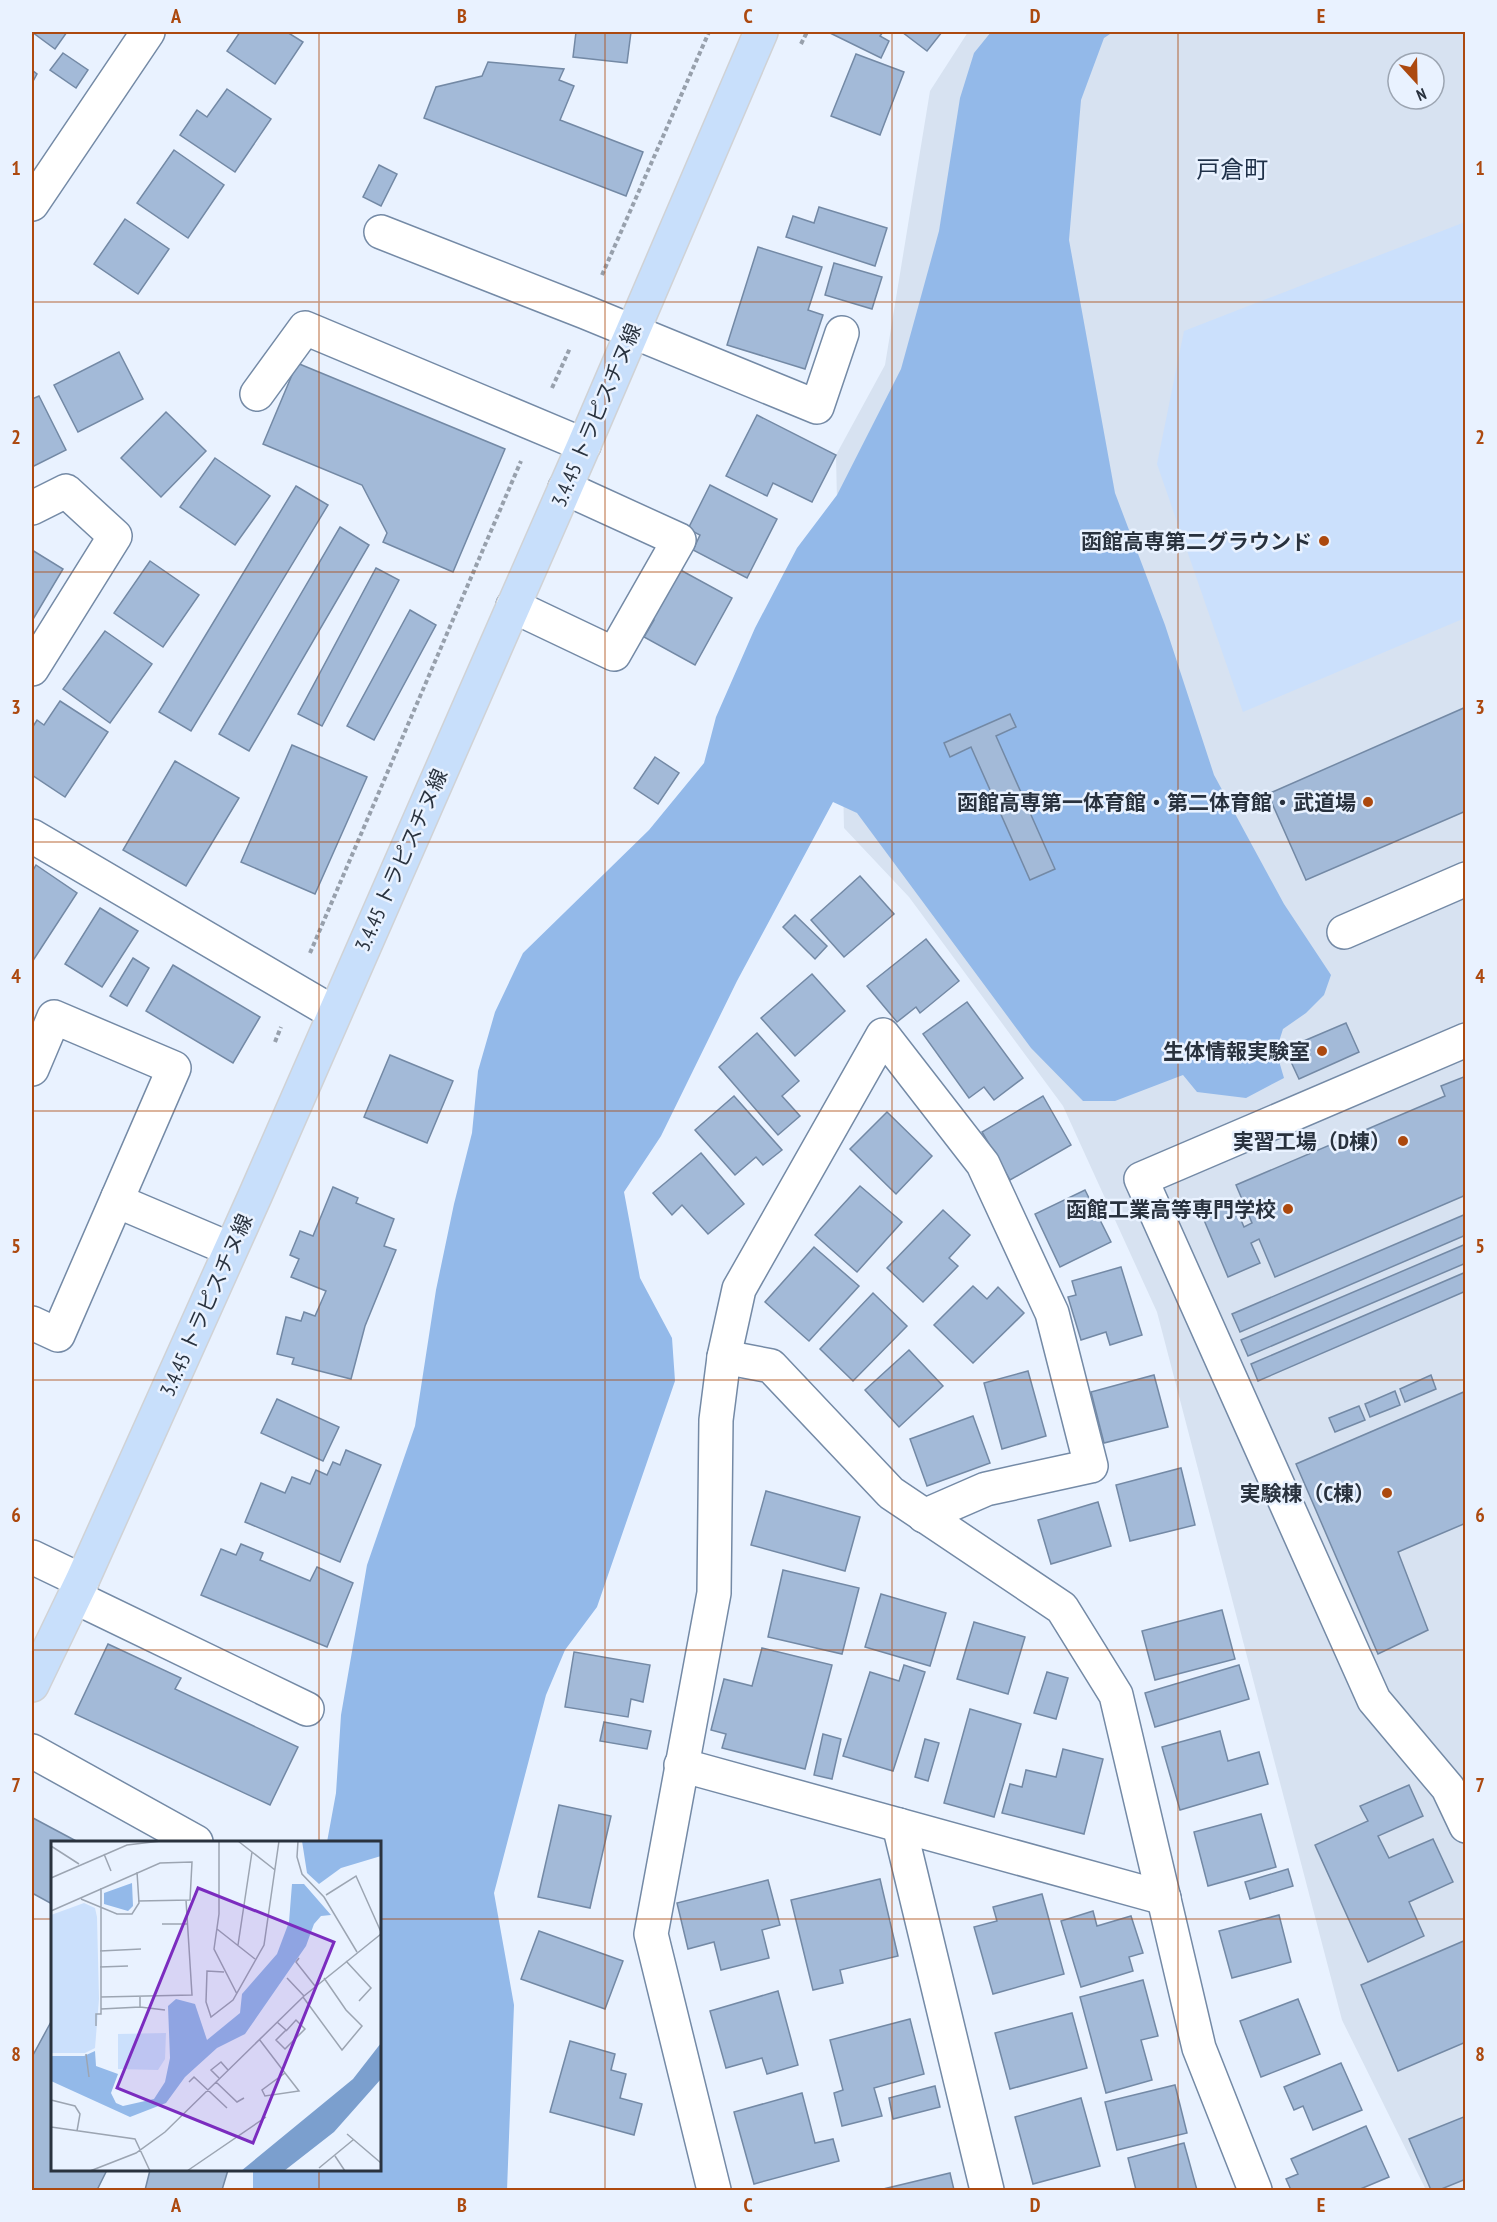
<svg xmlns="http://www.w3.org/2000/svg" width="1497" height="2222" viewBox="0 0 1497 2222" font-family="'PT Sans Narrow','Noto Sans JP',sans-serif">
<style>
.built{fill:#d7e2f1;fill-rule:evenodd}
.green{fill:#cbe0fc}
.forest{fill:#93b9e9}
.building{fill:#a3bad8;stroke:#7389a5;stroke-width:1.5}
.lines{fill:none;stroke-linecap:round;stroke-linejoin:round}
.minor-casing{stroke:#748aa6;stroke-width:36}
.major-casing{stroke:#d0d2d5;stroke-width:36}
.path{stroke:#97a0ac;stroke-width:4;stroke-dasharray:4.5 3;stroke-linecap:butt}
.minor{stroke:#fff;stroke-width:33}
.major{stroke:#c8dffb;stroke-width:33}
.grid{fill:none;stroke:#ac490f;stroke-width:1.5;stroke-opacity:0.55}
.poi-dot{fill:#ac490f;stroke:#e9f2ff;stroke-width:2}
.labels{text-anchor:middle;dominant-baseline:central;stroke-width:5;stroke-linejoin:round;paint-order:stroke}
.street-label{font-size:21px;fill:#29323e;stroke:#e9f2ff}
.poi-label{font-size:21px;font-weight:bold;fill:#29323e;stroke:#e9f2ff;text-anchor:end}
.quarter-label{font-size:24px;fill:#1f3149;stroke:#e9f2ff}
.inset-road{fill:none;stroke:#9ca5b2;stroke-width:1.5}
.view{fill:#7b2cbf;fill-opacity:0.15;stroke:#7b2cbf;stroke-width:3}
.inset-edge{fill:none;stroke:#29323e;stroke-width:3}
.neatline{fill:none;stroke:#ac490f;stroke-width:2}
.grid-label{font-size:20px;text-anchor:middle;font-weight:bold;fill:#ac490f}
</style>
<rect width="100%" height="100%" fill="#e9f2ff"/>
<path class="built" d="M968,32h497v2158h-39l-84,-170 -185,-708 -94,-206 -154,-209 -65,-69 -8,-373 49,-90 45,-274zM1398,63h36v36h-36z"/>
<polygon class="green" points="1465,222 1465,618 1243,712 1157,464 1184,331"/>
<polygon class="forest" points="991,32 1113,32 1104,38 1081,100 1069,240 1115,493 1165,625 1214,775 1284,904 1331,975 1324,995 1306,1013 1283,1029 1276,1051 1284,1078 1246,1098 1197,1092 1183,1075 1115,1101 1083,1101 1031,1048 857,813 833,802 737,981 661,1136 624,1192 640,1278 672,1338 675,1381 597,1607 565,1650 546,1695 494,1893 514,2005 507,2190 253,2190 253,2170 380,2170 380,1842 327,1842 336,1793 341,1715 367,1565 415,1426 436,1290 454,1204 472,1133 478,1071 495,1012 523,953 649,830 704,763 716,717 755,628 797,548 837,495 901,369 939,231 960,98 974,53"/>
<g class="building">
<polygon points="32,32 67,32 55,49"/>
<polygon points="240,32 287,32 303,42 275,84 227,51"/>
<polygon points="576,32 631,32 627,63 573,57"/>
<polygon points="828,32 883,32 880,36 889,41 881,58"/>
<polygon points="902,32 942,32 927,51"/>
<polygon points="63,53 88,70 76,88 50,70"/>
<polygon points="856,54 904,72 880,135 831,116"/>
<polygon points="488,62 564,69 559,80 574,86 560,120 643,152 626,196 424,118 436,87 482,76"/>
<polygon points="32,70 37,74 32,83"/>
<polygon points="227,89 271,119 235,172 180,135 197,110 207,117"/>
<polygon points="174,150 224,185 188,238 137,203"/>
<polygon points="379,165 397,174 381,206 363,197"/>
<polygon points="819,207 887,228 875,266 786,237 793,216 814,223"/>
<polygon points="125,219 169,249 138,294 94,264"/>
<polygon points="758,247 822,267 808,310 823,315 805,369 727,345"/>
<polygon points="834,263 882,277 872,309 825,295"/>
<polygon points="119,352 143,399 78,432 54,385"/>
<polygon points="297,363 505,449 453,572 383,542 387,533 362,485 263,444"/>
<polygon points="39,396 66,450 32,467 32,399"/>
<polygon points="166,412 206,451 161,497 121,458"/>
<polygon points="757,415 836,455 812,502 773,483 767,496 726,476"/>
<polygon points="215,458 270,496 235,545 180,507"/>
<polygon points="710,485 777,519 747,578 693,550 700,535 688,529"/>
<polygon points="296,486 328,505 191,731 159,712"/>
<polygon points="340,527 369,545 249,751 219,734"/>
<polygon points="32,550 63,569 32,621"/>
<polygon points="150,561 199,595 163,647 114,613"/>
<polygon points="675,567 732,598 695,665 644,637 654,620 648,616"/>
<polygon points="376,568 399,580 322,726 298,714"/>
<polygon points="410,610 436,625 374,740 347,726"/>
<polygon points="105,631 152,664 110,723 63,689"/>
<polygon points="60,701 108,732 65,797 32,775 32,728 37,720 44,725"/>
<polygon points="1466,707 1466,811 1306,880 1268,794"/>
<polygon points="1010,714 1016,727 996,736 1055,869 1030,880 971,747 950,757 944,743"/>
<polygon points="292,745 367,777 315,894 241,862"/>
<polygon points="655,757 679,773 658,804 634,788"/>
<polygon points="175,761 239,798 186,886 123,850"/>
<polygon points="36,865 77,893 34,959 32,957 32,872"/>
<polygon points="860,876 894,914 844,957 811,920"/>
<polygon points="100,908 138,931 102,987 65,964"/>
<polygon points="795,915 827,946 815,959 783,927"/>
<polygon points="926,939 959,981 920,1013 916,1007 897,1022 867,986"/>
<polygon points="133,958 149,968 127,1006 110,996"/>
<polygon points="173,965 260,1017 233,1063 146,1011"/>
<polygon points="812,974 845,1011 795,1056 761,1018"/>
<polygon points="967,1002 1023,1078 994,1100 984,1087 969,1098 923,1034"/>
<polygon points="1346,1023 1359,1052 1299,1079 1285,1049"/>
<polygon points="757,1033 799,1081 782,1096 800,1116 778,1135 719,1067"/>
<polygon points="390,1055 453,1081 427,1143 364,1117"/>
<polygon points="1466,1076 1466,1195 1275,1277 1259,1239 1251,1243 1260,1263 1228,1277 1201,1213 1232,1199 1244,1227 1252,1223 1236,1185 1445,1096 1441,1086"/>
<polygon points="734,1096 782,1150 763,1165 756,1157 735,1175 695,1130"/>
<polygon points="1043,1096 1071,1145 1010,1180 982,1132"/>
<polygon points="887,1112 932,1156 896,1194 850,1149"/>
<polygon points="701,1153 744,1204 708,1234 682,1205 672,1215 653,1193"/>
<polygon points="860,1186 902,1222 857,1272 815,1235"/>
<polygon points="333,1187 358,1198 356,1203 394,1219 384,1246 396,1250 365,1326 351,1379 292,1364 294,1358 277,1354 286,1317 301,1321 304,1312 315,1316 326,1291 291,1277 299,1259 290,1255 300,1231 313,1236"/>
<polygon points="1085,1190 1111,1242 1060,1267 1035,1214"/>
<polygon points="943,1210 970,1235 949,1258 958,1266 923,1302 887,1268"/>
<polygon points="1466,1214 1466,1235 1240,1332 1232,1314"/>
<polygon points="1466,1244 1466,1263 1248,1356 1241,1340"/>
<polygon points="814,1247 859,1286 809,1341 765,1302"/>
<polygon points="1121,1267 1142,1335 1110,1345 1106,1332 1081,1340 1068,1297 1076,1295 1072,1281"/>
<polygon points="1466,1272 1466,1291 1258,1381 1251,1364"/>
<polygon points="973,1286 987,1299 998,1287 1024,1313 973,1363 934,1325"/>
<polygon points="873,1293 907,1326 853,1381 820,1349"/>
<polygon points="909,1350 943,1386 899,1427 865,1390"/>
<polygon points="1028,1371 1046,1436 1002,1449 984,1383"/>
<polygon points="1154,1375 1168,1427 1104,1443 1091,1392"/>
<polygon points="1431,1375 1436,1389 1405,1402 1400,1389"/>
<polygon points="1395,1391 1400,1405 1370,1417 1365,1404"/>
<polygon points="1466,1391 1466,1523 1398,1552 1428,1630 1378,1654 1296,1464"/>
<polygon points="277,1399 339,1427 323,1461 261,1433"/>
<polygon points="1359,1406 1365,1420 1335,1432 1329,1418"/>
<polygon points="973,1416 990,1463 927,1486 910,1439"/>
<polygon points="346,1450 381,1465 340,1562 245,1522 261,1483 285,1493 292,1477 310,1484 316,1470 327,1475 333,1462 340,1465"/>
<polygon points="1181,1468 1195,1525 1130,1541 1116,1485"/>
<polygon points="766,1491 860,1517 845,1571 751,1545"/>
<polygon points="1098,1502 1111,1546 1051,1564 1038,1520"/>
<polygon points="241,1544 263,1553 260,1560 310,1581 317,1567 353,1583 327,1647 201,1595 221,1549 236,1555"/>
<polygon points="783,1570 859,1588 842,1654 768,1637"/>
<polygon points="881,1594 946,1613 930,1666 865,1647"/>
<polygon points="1222,1610 1235,1659 1155,1680 1142,1631"/>
<polygon points="974,1622 1025,1637 1008,1694 957,1679"/>
<polygon points="108,1644 181,1678 175,1689 298,1747 270,1805 75,1714"/>
<polygon points="762,1648 832,1665 805,1769 722,1748 726,1734 711,1730 724,1679 752,1686"/>
<polygon points="574,1652 650,1665 643,1702 631,1699 628,1717 565,1707"/>
<polygon points="904,1665 925,1672 893,1771 843,1756 870,1672 899,1681"/>
<polygon points="1239,1665 1249,1699 1155,1727 1145,1693"/>
<polygon points="1047,1672 1068,1678 1056,1719 1034,1713"/>
<polygon points="970,1709 1021,1724 994,1817 944,1803"/>
<polygon points="604,1722 651,1731 647,1749 600,1741"/>
<polygon points="1220,1731 1228,1761 1259,1752 1268,1784 1180,1810 1162,1747"/>
<polygon points="823,1734 841,1739 832,1779 814,1775"/>
<polygon points="925,1739 939,1743 928,1781 915,1777"/>
<polygon points="1063,1749 1103,1759 1084,1834 1002,1813 1010,1784 1022,1787 1026,1770 1056,1777"/>
<polygon points="1409,1785 1423,1816 1378,1836 1389,1858 1433,1839 1453,1882 1409,1902 1424,1936 1368,1962 1315,1845 1368,1821 1360,1806"/>
<polygon points="559,1805 611,1816 590,1908 538,1897"/>
<polygon points="1261,1814 1276,1867 1208,1886 1194,1832"/>
<polygon points="33,1818 78,1842 52,1842 52,1904 32,1893 32,1821"/>
<polygon points="1288,1869 1293,1886 1250,1899 1245,1882"/>
<polygon points="880,1879 898,1956 840,1970 843,1983 813,1990 791,1900"/>
<polygon points="768,1880 780,1925 762,1930 769,1958 721,1970 714,1942 688,1949 677,1903"/>
<polygon points="1042,1894 1064,1974 993,1994 974,1927 997,1921 993,1907"/>
<polygon points="1093,1911 1097,1926 1131,1916 1143,1953 1129,1957 1133,1971 1081,1987 1061,1921"/>
<polygon points="1279,1915 1291,1962 1232,1978 1219,1931"/>
<polygon points="539,1931 623,1961 605,2009 521,1979"/>
<polygon points="1466,1940 1466,2042 1398,2071 1361,1985"/>
<polygon points="1143,1980 1158,2036 1141,2040 1152,2080 1106,2093 1080,1997"/>
<polygon points="778,1991 798,2065 767,2074 762,2058 726,2068 710,2011"/>
<polygon points="1298,1999 1320,2054 1261,2077 1240,2021"/>
<polygon points="1072,2013 1087,2068 1010,2089 995,2033"/>
<polygon points="910,2019 924,2074 874,2088 882,2116 842,2126 834,2093 843,2090 830,2040"/>
<polygon points="52,2020 52,2170 107,2170 97,2190 32,2190 32,2057"/>
<polygon points="570,2041 615,2054 611,2070 626,2074 620,2098 642,2104 634,2135 550,2112"/>
<polygon points="1341,2063 1362,2110 1313,2130 1303,2106 1294,2110 1284,2087"/>
<polygon points="1175,2085 1187,2133 1117,2150 1105,2102"/>
<polygon points="935,2086 940,2107 893,2119 889,2098"/>
<polygon points="802,2093 815,2143 833,2139 839,2161 754,2184 734,2112"/>
<polygon points="1081,2098 1100,2166 1033,2184 1015,2117"/>
<polygon points="1466,2116 1466,2179 1439,2190 1431,2190 1409,2139"/>
<polygon points="1366,2126 1389,2177 1358,2190 1291,2190 1286,2179 1298,2174 1291,2159"/>
<polygon points="1184,2143 1197,2190 1136,2190 1128,2158"/>
<polygon points="150,2170 228,2170 222,2190 145,2190"/>
<polygon points="950,2173 954,2190 879,2190"/>
</g>
<g class="lines">
<defs>
<g id="minor">
<polyline points="32,204 148,32"/>
<polyline points="381,232 585,312 817,407 842,333"/>
<polyline points="257,394 305,328 584,445"/>
<polyline points="32,508 66,491 115,536 32,669"/>
<polyline points="513,606 614,654 679,540 565,488"/>
<polyline points="32,836 334,1013"/>
<polyline points="1344,932 1466,879"/>
<polyline points="1466,1040 1141,1179 1374,1700 1448,1788 1466,1826"/>
<polyline points="32,1069 54,1017 174,1068 58,1335 32,1323"/>
<polyline points="118,1197 117,1201 230,1249"/>
<polyline points="724,1357 771,1366 891,1493 1062,1608 1116,1695 1199,2048 1255,2190"/>
<polyline points="32,1557 82,1581"/>
<polyline points="75,1597 307,1709"/>
<polyline points="32,1751 196,1842"/>
<polyline points="681,1765 1164,1898"/>
<polyline points="899,1825 987,2190"/>
<polyline points="714,2190 651,1934 714,1593 716,1420 724,1357 739,1289 883,1035 983,1164 1052,1313 1091,1466 986,1489 924,1516"/>
</g>
<polyline id="major" points="32,1685 82,1581 255,1196 584,445 761,32"/>
</defs>
<use href="#minor" class="minor-casing"/>
<use href="#major" class="major-casing"/>
<g class="path">
<polyline points="801,44 807,32"/>
<polyline points="602,275 709,32"/>
<polyline points="552,388 570,348"/>
<polyline points="310,953 521,461"/>
<polyline points="275,1042 281,1027"/>
</g>
<use href="#minor" class="minor"/>
<use href="#major" class="major"/>
</g>
<path class="grid" d="M319,32v1810M605,32v2158M892,32v2158M1178,32v2158M32,302h1434M32,572h1434M32,842h1434M32,1111h1434M32,1380h1434M32,1650h1434M32,1919h20M380,1919h1086M319,2170v20"/>
<g class="poi-dot">
<circle cx="1324" cy="541" r="6"/>
<circle cx="1368" cy="802" r="6"/>
<circle cx="1322" cy="1051" r="6"/>
<circle cx="1403" cy="1141" r="6"/>
<circle cx="1288" cy="1209" r="6"/>
<circle cx="1387" cy="1493" r="6"/>
</g>
<g class="labels">
<g class="street-label">
<text transform="translate(596 415) rotate(-67)">3.4.45 トラピスチヌ線</text>
<text transform="translate(401 860) rotate(-66)">3.4.45 トラピスチヌ線</text>
<text transform="translate(206 1305) rotate(-66)">3.4.45 トラピスチヌ線</text>
</g>
<g class="poi-label">
<text x="1312" y="541">函館高専第二グラウンド</text>
<text x="1356" y="802">函館高専第一体育館・第二体育館・武道場</text>
<text x="1310" y="1051">生体情報実験室</text>
<text x="1391" y="1141">実習工場（D棟）</text>
<text x="1276" y="1209">函館工業高等専門学校</text>
<text x="1375" y="1493">実験棟（C棟）</text>
</g>
<g class="quarter-label">
<text x="1232" y="169">戸倉町</text>
</g>
</g>
<g transform="translate(51 1841)">
<rect width="330" height="330" fill="#e9f2ff"/>
<path d="M33,62l11,5 2,9 2,82 -4,49 -10,5h-34v-138zM115,192l-1,26 -7,11 -40,-1v-35z" fill="#cbe0fc"/>
<path d="M251,0h79v15l-40,12 -22,16 -12,-11zM81,42l1,23 -5,5 -24,-7v-11zM241,43h12l27,31 -10,1 -7,8 -8,22 -61,88 -28,14 -32,29 -19,26 -36,14 -79,-36v-25h33l11,-5 1,15 22,8 -7,19 5,10 7,3 31,-7 11,-17 5,-24 -2,-52 8,-7 19,5 12,36 33,-27 2,-19 35,-40 12,-32z" fill="#93b9e9"/>
<path d="M330,202v36l-47,53 -50,39h-43l112,-92z" fill="#7b9fce"/>
<path class="inset-road" d="M168,0v73l-5,35 23,45M187,0l37,29M247,0l-1,16 5,17 22,23 33,55M0,5l28,18M53,13l7,17M0,37l76,-33 34,-4M50,47v109l91,-2 -6,-95M275,54l30,-19 25,56M30,58l36,15h15l7,-11 -2,-31M0,70l109,-48 32,-1 -2,38 -52,1M111,83h25M166,88l38,30M187,104l14,-93M49,110l41,-2M248,117l-3,4 19,24M295,120l25,27 -12,13M49,126l28,-1M173,131l-17,-1 -1,31 5,15 22,-17 31,-55 15,-104M236,137l17,18M252,156l39,53 20,-24 -16,-16 -22,-32M89,166l25,3M50,168l39,-2v-11M226,181l9,8 -10,10 9,9 20,-20 -9,-9 -10,11M45,185v-12h5v-17M208,198l26,34 14,18 -34,5 -3,-6 23,-17M35,213l3,23M168,237l-8,-8 10,-8 7,8M138,241l5,-5 33,31M165,241l21,20 7,-4M0,259l24,6 5,8 -3,17M0,286l84,12 15,32M296,293l34,29M284,315l10,15M268,327l34,-28M39,330l46,-18 29,-21 139,-136 77,-62M136,330l79,-54"/>
<path class="view" d="M147,47l136,54 -81,201 -136,-55z"/>
<rect width="330" height="330" class="inset-edge"/>
</g>
<rect width="1497" height="2222" fill="none" stroke="#e9f2ff" stroke-width="66"/>
<g transform="translate(1416 81) rotate(158)"><circle r="28" fill="#e9f2ff" stroke="#9ca5b2" stroke-width="1.5"/>
<path d="M0-4.5L10 22L0 15L-10 22Z" fill="#ac490f"/>
<text y="-9" font-size="16" font-weight="bold" text-anchor="middle" fill="#29323e">N</text>
</g>
<rect x="33" y="33" width="1431" height="2156" class="neatline"/>
<g class="grid-label">
<text x="176" y="23">A</text>
<text x="462" y="23">B</text>
<text x="748" y="23">C</text>
<text x="1035" y="23">D</text>
<text x="1321" y="23">E</text>
<text x="16" y="175">1</text>
<text x="1480" y="175">1</text>
<text x="16" y="444">2</text>
<text x="1480" y="444">2</text>
<text x="16" y="714">3</text>
<text x="1480" y="714">3</text>
<text x="16" y="983">4</text>
<text x="1480" y="983">4</text>
<text x="16" y="1253">5</text>
<text x="1480" y="1253">5</text>
<text x="16" y="1522">6</text>
<text x="1480" y="1522">6</text>
<text x="16" y="1792">7</text>
<text x="1480" y="1792">7</text>
<text x="16" y="2061">8</text>
<text x="1480" y="2061">8</text>
<text x="176" y="2212">A</text>
<text x="462" y="2212">B</text>
<text x="748" y="2212">C</text>
<text x="1035" y="2212">D</text>
<text x="1321" y="2212">E</text>
</g>
</svg>
